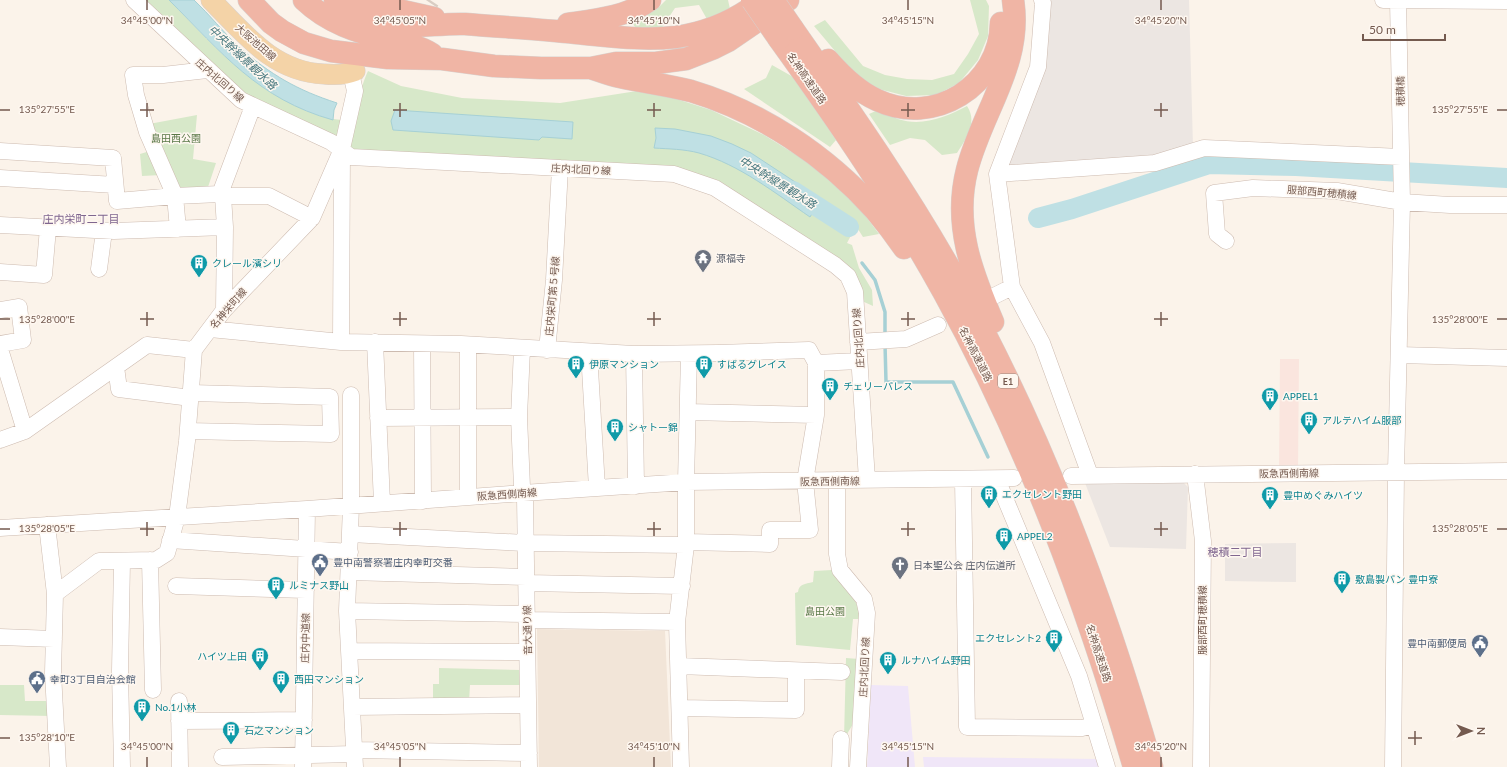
<svg xmlns="http://www.w3.org/2000/svg" width="1507" height="767" font-family="Lato,'Noto Sans JP',sans-serif">
<rect width="100%" height="100%" fill="#fbf3ea"/>
<path fill="#f2e5d8" d="M 537,629 L 665,631 L 671,767 L 539,767 Z"/>
<path fill="#fae5de" d="M 1280,359 L 1299,359 L 1298,469 L 1279,469 Z"/>
<path fill="#ece6e2" d="M 1047,0 L 1189,0 L 1193,147 L 1156,157 L 1007,167 L 1044,70 L 1048,39 L 1049,12 Z
M 1183,482 L 1188,487 L 1186,549 L 1110,547 L 1085,483 Z
M 1296,543 L 1296,582 L 1225,581 L 1225,544 Z"/>
<path fill="#f0e6f8" d="M 871,685 L 908,686 L 915,767 L 867,767 Z
M 923,757 L 1100,759 L 1102,767 L 924,767 Z"/>
<path fill="#d7e8c9" d="M 140,0 L 169,0 C 210,42 247,85 302,109 C 315,115 328,119 343,120 L 337,137 L 244,97 Z
M 666,0 L 728,0 L 730,9 L 708,21 L 699,5 L 675,8 L 661,29 L 637,30 L 633,24 L 658,8 Z
M 970,0 L 986,0 L 989,6 L 988,36 L 978,60 L 959,83 L 936,95 L 906,96 L 875,88 L 856,76 L 814,26 L 825,20 L 863,66 L 885,75 L 907,79 L 932,80 L 954,74 L 968,54 L 979,34 Z
M 772,65 L 795,78 L 836,140 L 830,147 L 744,89 L 766,78 Z
M 368,71 L 401,86 L 462,98 L 560,103 L 637,91 L 667,96 L 711,110 L 764,135 L 811,164 L 856,203 L 879,234 L 863,237 L 856,226 L 847,243 L 852,245 L 859,268 L 872,290 L 873,306 L 862,301 L 841,264 L 721,182 L 673,168 L 352,153 C 351,152 350,149 349,148 C 347,135 362,83 368,71 Z
M 967,106 C 978,122 966,139 957,153 L 942,155 L 925,140 L 910,138 L 890,145 L 869,114 L 878,110 C 885,113 892,117 898,119 C 922,127 946,117 967,106 Z
M 197,115 L 193,159 L 216,163 L 207,190 L 184,189 L 181,188 L 177,183 L 149,124 Z
M 150,151 L 161,175 L 142,176 L 140,154 Z
M 832,570 C 845,587 858,598 861,619 L 853,619 L 850,650 L 796,645 L 795,593 L 798,592 C 799,584 805,584 813,582 L 814,571 Z
M 846,658 L 859,659 L 856,719 L 844,739 Z
M 439,668 L 521,670 L 521,685 L 470,685 L 469,702 L 433,703 L 433,684 L 439,684 Z
M 0,685 L 24,685 L 25,701 L 52,701 L 52,716 L 0,715 Z"/>
<path fill="#bfe0e4" stroke="#a6d0d5" d="M 169,0 L 194,0 C 210,15 223,32 239,47 C 271,75 297,90 337,103 L 334,110 L 333,120 C 258,99 222,53 169,0 Z
M 395,110 L 573,122 L 572,139 L 542,137 L 539,140 L 393,130 L 391,121 Z
M 655,128 L 675,129 L 711,136 L 732,144 L 751,153 L 821,199 L 810,217 C 775,193 740,165 699,153 C 684,149 669,149 654,148 L 656,138 Z"/>
<g fill="none" stroke-linecap="round" stroke-linejoin="round">
<path stroke="#a6d0d5" stroke-width="3.5" d="M 862,263 L 875,280 L 885,312 L 885,336
M 885,344 L 886,382 L 953,382 L 988,457"/>
<path stroke="#bfe0e4" stroke-width="20" d="M 793,191 L 849,227
M 1038,218 L 1072,209 L 1209,164 L 1296,166 L 1507,178"/>
<path stroke="#d9cdc3" stroke-width="20" stroke-dasharray="20 10" stroke-linecap="butt" d="M 411,26 L 418,18 L 430,0"/>
<defs>
<path id="minor" d="M 134,0 L 241,100 L 331,142 L 351,157 L 674,174 L 715,188 L 835,265 L 848,276 L 855,292 L 867,480
M 1042,0 L 1043,3 L 1038,67 L 997,174 L 1012,287 L 1042,343 L 1090,475
M 1383,0 L 1507,1
M 207,70 L 163,75 L 133,75 L 136,95 L 147,132 L 175,196 L 220,194 L 253,106
M 342,149 L 341,342 L 461,344 L 634,354 L 718,353 L 809,350 L 816,363 L 859,361
M 0,151 L 113,158 L 117,201 L 175,196 L 178,229
M 997,174 L 1155,163 L 1204,148 L 1401,157
M 0,178 L 115,185
M 220,194 L 223,196 L 269,196 L 312,218
M 223,196 L 225,227 L 224,310
M 0,225 L 114,231 L 225,227
M 1226,241 L 1217,234 L 1214,193 L 1253,188 L 1337,191 L 1402,202 L 1450,205 L 1507,205
M 99,269 L 104,231
M 0,272 L 44,275 L 48,228
M 992,297 L 1012,287
M 0,310 L 19,307 L 23,340 L 0,344
M 210,329 L 341,342
M 375,342 L 382,503
M 858,342 L 906,339 L 938,325
M 422,344 L 423,501
M 468,345 L 468,497
M 0,349 L 25,431
M 522,349 L 519,417 L 522,487 L 525,497 L 529,767
M 547,350 L 554,280 L 560,168
M 589,352 L 597,488
M 634,354 L 636,486
M 1399,355 L 1507,358
M 116,367 L 119,389 L 191,398
M 351,395 L 351,506 L 347,611 L 355,767
M 688,412 L 816,415
M 378,418 L 519,417
M 188,431 L 331,434 L 330,397 L 191,393
M 0,440 L 25,431 L 147,345 L 194,350 L 224,310 L 312,218 L 342,149 L 355,91 L 353,82 L 350,73
M 1195,474 L 1203,541 L 1201,767
M 1071,476 L 1507,471
M 963,479 L 967,727 L 1082,728 L 1094,725
M 997,479 L 1079,676 L 1107,767
M 837,480 L 837,554 L 840,570 L 864,599 L 867,613 L 858,767
M 47,525 L 55,594 L 53,673 L 58,767
M 0,528 L 307,509 L 523,493 L 686,482 L 1014,478
M 350,534 L 525,543 L 686,545
M 170,540 L 350,552
M 686,542 L 770,544 L 770,530 L 810,530 L 805,481 L 816,415 L 816,363
M 150,560 L 153,690
M 122,561 L 120,671 L 122,767
M 349,572 L 526,577
M 526,583 L 682,586
M 176,586 L 306,590
M 55,594 L 99,561 L 156,560 L 167,553 L 177,517 L 187,441 L 194,350
M 347,611 L 526,614
M 526,620 L 677,622
M 0,637 L 54,639
M 349,651 L 527,652
M 679,666 L 842,672
M 179,701 L 180,767
M 352,707 L 528,705
M 680,708 L 796,710 L 796,671
M 179,721 L 304,720
M 354,750 L 529,753
M 222,757 L 355,754
M 303,767 L 307,509
M 681,767 L 677,622 L 686,545 L 686,482 L 689,354
M 840,767 L 841,739
M 1393,767 L 1396,472 L 1402,202 L 1398,0"/>
<path id="major" d="M 211,0 C 244,33 273,72 324,74 C 334,75 345,75 355,71"/>
<path id="highway" d="M 249,0 L 271,23 L 282,31 L 304,43 L 331,51 L 388,58 L 442,59 L 494,66 L 541,68 L 591,68 L 616,63 L 656,63 L 686,59 L 714,48 L 728,41 L 788,0
M 304,0 C 328,23 357,32 389,40 C 404,43 419,46 432,54
M 335,0 C 350,13 370,21 389,25 C 415,29 439,23 465,24 C 502,27 539,29 576,33 C 609,36 643,41 676,37 C 704,33 730,23 754,6
M 363,0 L 376,5 L 434,18
M 568,24 C 596,20 627,17 650,0
M 793,29 C 851,112 909,195 958,283 C 1043,436 1104,599 1152,767
M 779,39 C 838,121 895,204 944,293 C 1027,443 1086,603 1134,767
M 828,60 C 842,76 857,91 877,100 C 934,127 1000,86 1001,23
M 591,68 C 600,71 610,75 620,77 C 643,82 667,85 691,91 C 761,112 826,155 875,210 C 885,222 895,235 904,248
M 993,322 C 972,273 953,225 967,170 C 982,111 1023,64 1013,0"/>
</defs>
<use href="#minor" stroke="#cdbbb0" stroke-width="17"/>
<use href="#major" stroke="#d8d1ce" stroke-width="21"/>
<use href="#highway" stroke="#d8d1ce" stroke-width="23"/>
<use href="#minor" stroke="#fff" stroke-width="16"/>
<use href="#major" stroke="#f4d3a7" stroke-width="20"/>
<use href="#highway" stroke="#f0b5a5" stroke-width="22"/>
<defs>
<path id="highway-bridge" d="M 752,0 L 779,39
M 773,0 L 793,29"/>
</defs>
<use href="#highway-bridge" stroke="#d8d1ce" stroke-width="23" stroke-linecap="butt"/>
<use href="#highway-bridge" stroke="#f0b5a5" stroke-width="22"/>
</g>
<path fill="none" stroke="#745a4f" stroke-width="1.5" d="M 147,0 L 147,10M 400,0 L 400,10M 654,0 L 654,10M 908,0 L 908,10M 1161,0 L 1161,10M 147,103 L 147,117M 400,103 L 400,117M 654,103 L 654,117M 908,103 L 908,117M 1161,103 L 1161,117M 0,110 L 10,110M 140,110 L 154,110M 393,110 L 407,110M 647,110 L 661,110M 901,110 L 915,110M 1154,110 L 1168,110M 1497,110 L 1507,110M 147,312 L 147,326M 400,312 L 400,326M 654,312 L 654,326M 908,312 L 908,326M 1161,312 L 1161,326M 0,319 L 10,319M 140,319 L 154,319M 393,319 L 407,319M 647,319 L 661,319M 901,319 L 915,319M 1154,319 L 1168,319M 1497,319 L 1507,319M 147,522 L 147,536M 400,522 L 400,536M 654,522 L 654,536M 908,522 L 908,536M 1161,522 L 1161,536M 0,529 L 10,529M 140,529 L 154,529M 393,529 L 407,529M 647,529 L 661,529M 901,529 L 915,529M 1154,529 L 1168,529M 1497,529 L 1507,529M 1415,731 L 1415,745M 0,738 L 10,738M 1408,738 L 1422,738M 147,757 L 147,767M 400,757 L 400,767M 654,757 L 654,767M 908,757 L 908,767M 1161,757 L 1161,767"/>
<defs>
<symbol id="temple-pin" viewBox="-11 -11 22 30"><path d="M0 17L-7.5 6A9.5 9.5 0 1 1 7.5 6Z" fill="#6b7280" stroke="#fef7f0"/><path d="M0-6L5-2H3V0L6.5 2.5H4V6H1.5V3h-3V6H-4V2.5H-6.5L-3 0V-2H-5Z" fill="#fff"/></symbol>
<symbol id="building-pin" viewBox="-11 -11 22 30"><path d="M0 17L-7.5 6A9.5 9.5 0 1 1 7.5 6Z" fill="#0f9aa8" stroke="#fef7f0"/><path d="M-4-6H4V6H1V3H-1V6H-4ZM-2.5-4.3h1.7v1.8h-1.7ZM.8-4.3h1.7v1.8H.8ZM-2.5-1h1.7V.8h-1.7ZM.8-1h1.7V.8H.8Z" fill="#fff"/></symbol>
<symbol id="civic-pin" viewBox="-11 -11 22 30"><path d="M0 17L-7.5 6A9.5 9.5 0 1 1 7.5 6Z" fill="#5c6f8a" stroke="#fef7f0"/><path d="M-.6-6.5H3V-4.5H.6V-3L4-1V1h2V6H-6V1h2V-1L-.6-3ZM-1.2 2.5V6h2.4V2.5Z" fill="#fff"/></symbol>
<symbol id="church-pin" viewBox="-11 -11 22 30"><path d="M0 17L-7.5 6A9.5 9.5 0 1 1 7.5 6Z" fill="#6b7280" stroke="#fef7f0"/><path d="M-1.2-6h2.4v3.5h3.3v2.4h-3.3V6h-2.4V-.1h-3.3v-2.4h3.3Z" fill="#fff"/></symbol>
</defs>
<g fill-rule="evenodd">
<use href="#temple-pin" x="693" y="248" width="20" height="27"/>
<use href="#building-pin" x="189" y="253" width="20" height="27"/>
<use href="#building-pin" x="566" y="354" width="20" height="27"/>
<use href="#building-pin" x="694" y="354" width="20" height="27"/>
<use href="#building-pin" x="820" y="376" width="20" height="27"/>
<use href="#building-pin" x="1260" y="386" width="20" height="27"/>
<use href="#building-pin" x="1299" y="410" width="20" height="27"/>
<use href="#building-pin" x="605" y="417" width="20" height="27"/>
<use href="#building-pin" x="979" y="484" width="20" height="27"/>
<use href="#building-pin" x="1260" y="485" width="20" height="27"/>
<use href="#building-pin" x="994" y="526" width="20" height="27"/>
<use href="#civic-pin" x="310" y="552" width="20" height="27"/>
<use href="#church-pin" x="890" y="555" width="20" height="27"/>
<use href="#building-pin" x="1332" y="569" width="20" height="27"/>
<use href="#building-pin" x="266" y="575" width="20" height="27"/>
<use href="#building-pin" x="1044" y="628" width="20" height="27"/>
<use href="#civic-pin" x="1470" y="633" width="20" height="27"/>
<use href="#building-pin" x="250" y="646" width="20" height="27"/>
<use href="#building-pin" x="878" y="650" width="20" height="27"/>
<use href="#civic-pin" x="27" y="669" width="20" height="27"/>
<use href="#building-pin" x="271" y="669" width="20" height="27"/>
<use href="#building-pin" x="132" y="697" width="20" height="27"/>
<use href="#building-pin" x="221" y="720" width="20" height="27"/>
</g>
<g text-anchor="middle" dominant-baseline="central" stroke-width="3" stroke-linejoin="round" paint-order="stroke">
<rect fill="#fef7f0" stroke="#9d897f" stroke-width="1" x="998" y="374" width="20" height="14" rx="3"/>
<g font-size="9" font-weight="bold" fill="#745a4f">
<text x="1008" y="381">E1</text>
</g>
<g font-size="10" fill="#745a4f" stroke="#fef7f0">
<text transform="translate(256 42) rotate(41)">大阪池田線</text>
<text transform="translate(807 78) rotate(55)">名神高速道路</text>
<text transform="translate(220 80) rotate(41)">庄内北回り線</text>
<text transform="translate(1400 91) rotate(-91)">穂積橋</text>
<text transform="translate(581 169) rotate(3)">庄内北回り線</text>
<text transform="translate(1322 192) rotate(5)">服部西町穂積線</text>
<text transform="translate(552 296) rotate(-85)">庄内栄町第５号線</text>
<text transform="translate(228 308) rotate(-49)">名神栄町線</text>
<text transform="translate(858 338) rotate(-94)">庄内北回り線</text>
<text transform="translate(976 354) rotate(63)">名神高速道路</text>
<text transform="translate(1289 473) rotate(-1)">阪急西側南線</text>
<text transform="translate(830 481) rotate(-1)">阪急西側南線</text>
<text transform="translate(507 494) rotate(-4)">阪急西側南線</text>
<text transform="translate(1202 620) rotate(-90)">服部西町穂積線</text>
<text transform="translate(527 630) rotate(-91)">音大通り線</text>
<text transform="translate(305 638) rotate(-89)">庄内中道線</text>
<text transform="translate(1099 653) rotate(72)">名神高速道路</text>
<text transform="translate(864 667) rotate(-87)">庄内北回り線</text>
</g>
<g font-size="10" fill="#597847" stroke="#fef7f0">
<text x="176" y="138">島田西公園</text>
<text x="825" y="611">島田公園</text>
</g>
<g font-size="10" fill="#5b616d" stroke="#fef7f0" text-anchor="start">
<text x="716" y="258">源福寺</text>
<text x="913" y="565">日本聖公会 庄内伝道所</text>
</g>
<g font-size="10" fill="#0d838f" stroke="#fef7f0" text-anchor="start">
<text x="212" y="263">クレール濱シリ</text>
<text x="589" y="364">伊原マンション</text>
<text x="717" y="364">すばるグレイス</text>
<text x="843" y="386">チェリーパレス</text>
<text x="1283" y="396">APPEL1</text>
<text x="1322" y="420">アルテハイム服部</text>
<text x="628" y="427">シャトー錦</text>
<text x="1002" y="494">エクセレント野田</text>
<text x="1283" y="495">豊中めぐみハイツ</text>
<text x="1017" y="536">APPEL2</text>
<text x="1355" y="579">敷島製パン 豊中寮</text>
<text x="289" y="585">ルミナス野山</text>
<text x="1041" y="638" text-anchor="end">エクセレント2</text>
<text x="247" y="656" text-anchor="end">ハイツ上田</text>
<text x="901" y="660">ルナハイム野田</text>
<text x="294" y="679">西田マンション</text>
<text x="155" y="707">No.1小林</text>
<text x="244" y="730">石之マンション</text>
</g>
<g font-size="10" fill="#4e5e75" stroke="#fef7f0" text-anchor="start">
<text x="333" y="562">豊中南警察署庄内幸町交番</text>
<text x="1467" y="643" text-anchor="end">豊中南郵便局</text>
<text x="50" y="679">幸町3丁目自治会館</text>
</g>
<g font-size="11" font-style="italic" fill="#47787f" stroke="#fef7f0">
<text transform="translate(243 57) rotate(43)">中央幹線景観水路</text>
<text transform="translate(778 182) rotate(32)">中央幹線景観水路</text>
</g>
<g font-size="11" fill="#7f668f" stroke="#fef7f0">
<text x="81" y="218">庄内栄町二丁目</text>
<text x="1235" y="551">穂積二丁目</text>
</g>
</g>
<g font-size="10" text-anchor="middle" fill="#745a4f" stroke="#fef7f0" stroke-width="3" stroke-linejoin="round" paint-order="stroke">
<text x="147" y="24">34°45'00"N</text>
<text x="400" y="24">34°45'05"N</text>
<text x="654" y="24">34°45'10"N</text>
<text x="908" y="24">34°45'15"N</text>
<text x="1161" y="24">34°45'20"N</text>
<text x="1460" y="113">135°27'55"E</text>
<text x="47" y="113">135°27'55"E</text>
<text x="1460" y="323">135°28'00"E</text>
<text x="47" y="323">135°28'00"E</text>
<text x="1460" y="532">135°28'05"E</text>
<text x="47" y="532">135°28'05"E</text>
<text x="47" y="741">135°28'10"E</text>
<text x="147" y="750">34°45'00"N</text>
<text x="400" y="750">34°45'05"N</text>
<text x="654" y="750">34°45'10"N</text>
<text x="908" y="750">34°45'15"N</text>
<text x="1161" y="750">34°45'20"N</text>
</g>
<g transform="translate(1471 731) rotate(90)" stroke="#fef7f0" stroke-width="3" paint-order="stroke">
<path d="M0-3L7 15L0 10L-7 15Z" fill="#745a4f"/>
<text y="-6" font-size="11" font-weight="bold" text-anchor="middle" fill="#745a4f">N</text>
</g>
<path d="M1363 34v6h82v-6" fill="none" stroke="#745a4f" stroke-width="2"/>
<text x="1369" y="34" font-size="12" fill="#745a4f" stroke="#fef7f0" stroke-width="3" paint-order="stroke">50 m</text>
</svg>
